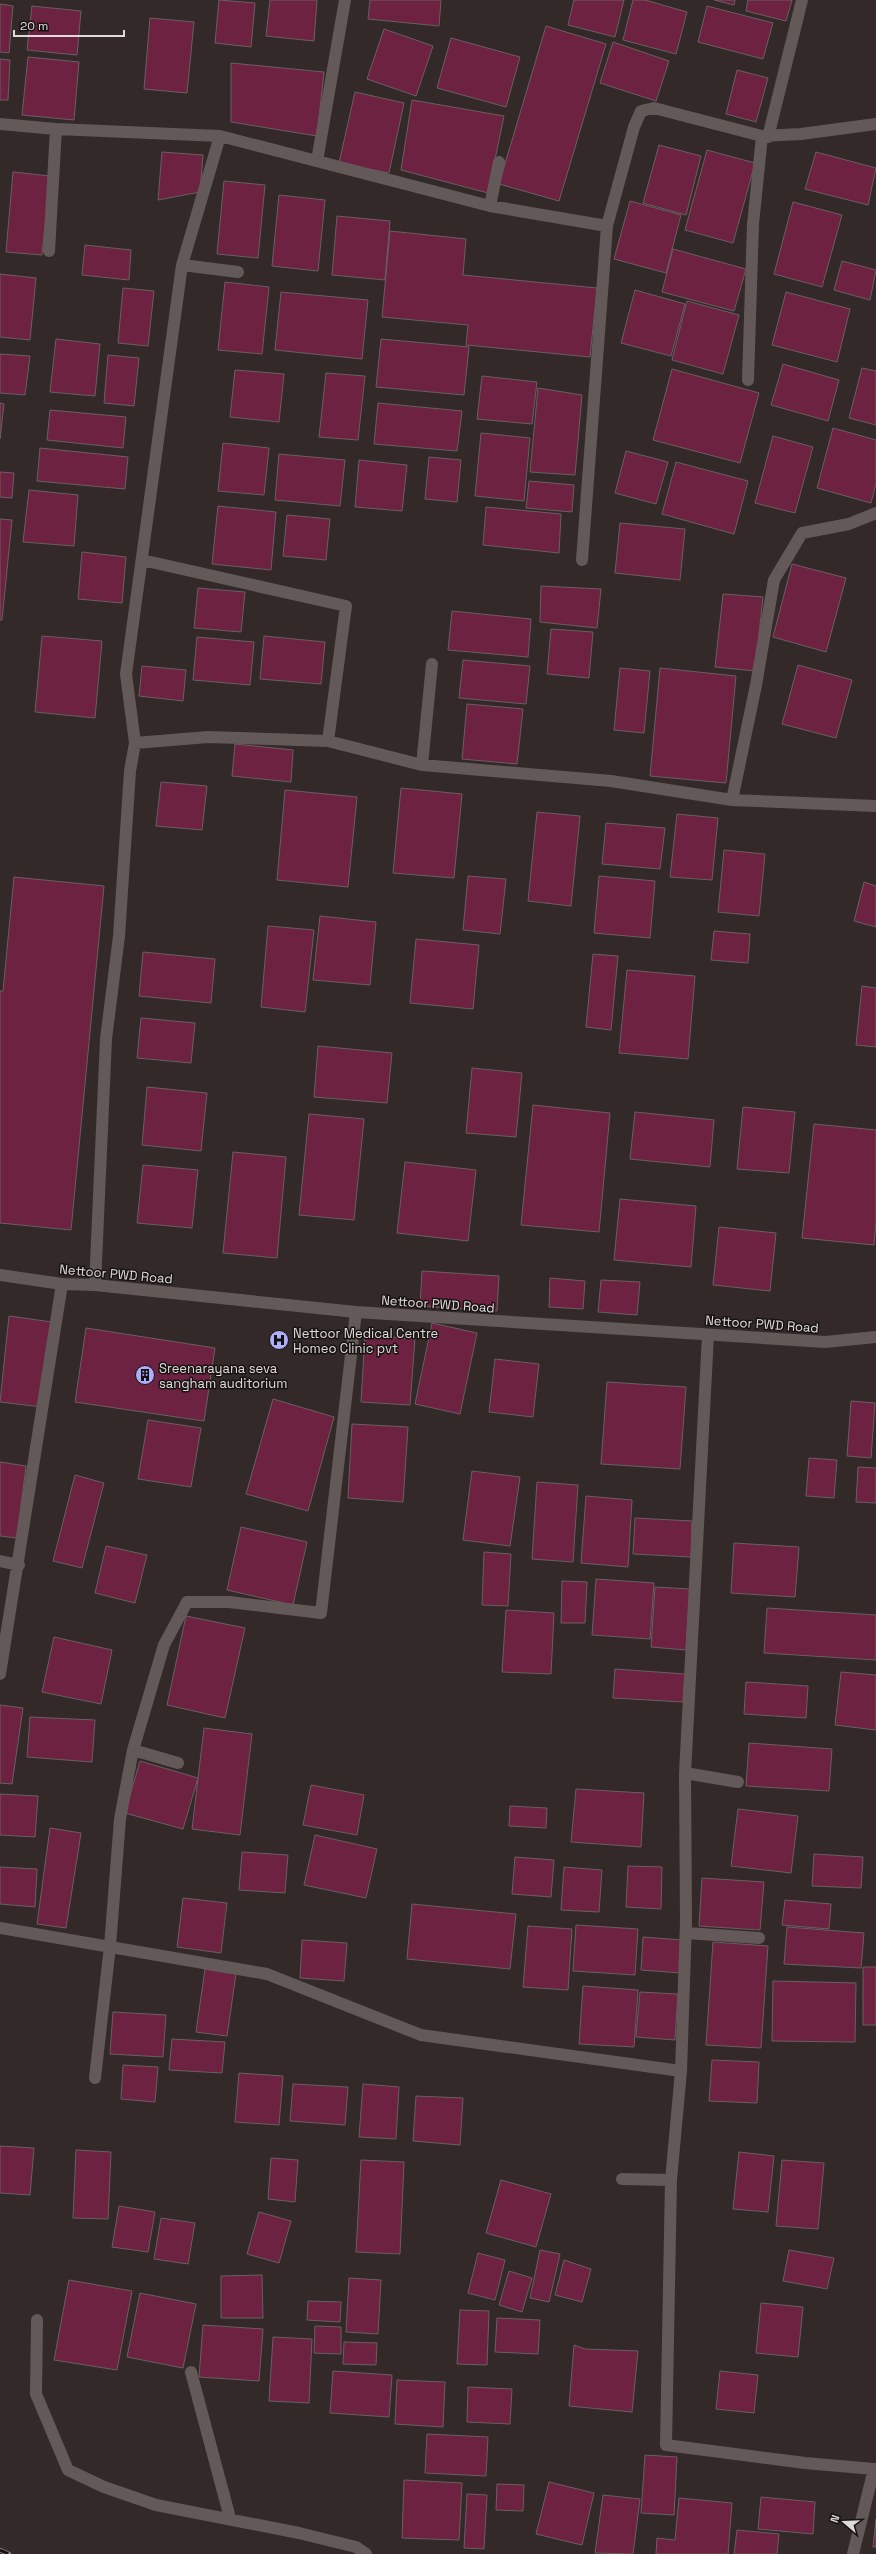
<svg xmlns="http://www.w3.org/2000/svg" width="876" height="2554" font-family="'Space Grotesk',sans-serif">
<rect width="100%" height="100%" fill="#332929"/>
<path fill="#6c2240" stroke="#6a5f62" d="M 219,0 L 255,3 L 251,47 L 215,43 Z
M 270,0 L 317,0 L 314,41 L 266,36 Z
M 370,0 L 441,0 L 439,26 L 368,19 Z
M 574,0 L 624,0 L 615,37 L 568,25 Z
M 633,0 L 645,0 L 687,12 L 676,54 L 623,40 Z
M 714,0 L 735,0 L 734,5 Z
M 748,0 L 792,0 L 786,21 L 746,11 Z
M 0,4 L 13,6 L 9,53 L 0,52 Z
M 32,6 L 81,11 L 77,55 L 27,50 Z
M 707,6 L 773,23 L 763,59 L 698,42 Z
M 150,18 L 194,22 L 187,93 L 144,89 Z
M 546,26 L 606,44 L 559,201 L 499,184 Z
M 384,29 L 433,46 L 416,96 L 367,79 Z
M 451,38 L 520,57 L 506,107 L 437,88 Z
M 613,42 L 669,61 L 656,101 L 600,83 Z
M 28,57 L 79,62 L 74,120 L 22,115 Z
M 0,59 L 10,60 L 8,100 L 0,100 Z
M 231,63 L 324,72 L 317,136 L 231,122 Z
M 737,70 L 768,78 L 756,122 L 726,114 Z
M 355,92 L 404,103 L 389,173 L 339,163 Z
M 412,100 L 504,116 L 488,193 L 401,170 Z
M 659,145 L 701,156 L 686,215 L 643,203 Z
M 707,150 L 755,163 L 733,243 L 685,230 Z
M 162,152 L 203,155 L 200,192 L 158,200 Z
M 816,152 L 876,168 L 868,205 L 805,189 Z
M 13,172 L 50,176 L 42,255 L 6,252 Z
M 224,181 L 265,185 L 258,258 L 217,254 Z
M 279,195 L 325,200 L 318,271 L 272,266 Z
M 630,201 L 681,215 L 666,273 L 614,259 Z
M 793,202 L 842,215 L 822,287 L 774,274 Z
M 337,216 L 390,221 L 385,280 L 332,275 Z
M 390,231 L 466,239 L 463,275 L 597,288 L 590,357 L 466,345 L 468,325 L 382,317 Z
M 85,245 L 131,250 L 129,280 L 82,275 Z
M 673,249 L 746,269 L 734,311 L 662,292 Z
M 842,261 L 876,270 L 870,300 L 834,290 Z
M 0,274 L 36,278 L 30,340 L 0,337 Z
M 225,282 L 269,287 L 262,354 L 218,350 Z
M 123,288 L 154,291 L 148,346 L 118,343 Z
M 635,290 L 685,304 L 671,356 L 621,343 Z
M 281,292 L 368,300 L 362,359 L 275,350 Z
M 786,292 L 850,309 L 837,362 L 772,345 Z
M 687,301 L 739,315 L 723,374 L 672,360 Z
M 56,339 L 100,344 L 95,396 L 50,392 Z
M 381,339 L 469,347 L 464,395 L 376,387 Z
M 0,354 L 30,356 L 25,395 L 0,393 Z
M 108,355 L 139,358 L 134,406 L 104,403 Z
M 783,364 L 839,380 L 828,421 L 771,405 Z
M 862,368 L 876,371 L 876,425 L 849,418 Z
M 672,369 L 759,393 L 740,463 L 653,440 Z
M 235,370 L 284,374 L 279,422 L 230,417 Z
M 326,373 L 365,376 L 358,440 L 319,437 Z
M 482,376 L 537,382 L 532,424 L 477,419 Z
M 538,388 L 582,395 L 575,475 L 530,472 Z
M 0,403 L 4,404 L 0,439 Z
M 378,403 L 462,411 L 457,451 L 374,444 Z
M 50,410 L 126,417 L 123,448 L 47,440 Z
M 833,428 L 876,440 L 876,483 L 871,503 L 817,488 Z
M 481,433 L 530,438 L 524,501 L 475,496 Z
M 773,436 L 813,447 L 795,513 L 755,503 Z
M 223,443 L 269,448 L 264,495 L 218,491 Z
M 40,448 L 128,457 L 125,489 L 37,481 Z
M 626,451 L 668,462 L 656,504 L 615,493 Z
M 279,454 L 345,460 L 340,506 L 275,500 Z
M 429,457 L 461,460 L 457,502 L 425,499 Z
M 359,460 L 407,465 L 402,511 L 355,507 Z
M 676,462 L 748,481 L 734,534 L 662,514 Z
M 0,472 L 14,473 L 12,498 L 0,497 Z
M 529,481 L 574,485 L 572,512 L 526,508 Z
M 29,490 L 78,495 L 74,546 L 23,542 Z
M 218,506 L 276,512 L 271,570 L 212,564 Z
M 486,507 L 561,514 L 559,553 L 483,545 Z
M 287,515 L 330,519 L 326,560 L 283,556 Z
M 0,519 L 12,520 L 2,620 L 0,620 Z
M 620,523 L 685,529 L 680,580 L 615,573 Z
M 82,552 L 126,557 L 122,603 L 78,599 Z
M 792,564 L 846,578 L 826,652 L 773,637 Z
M 541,586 L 601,589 L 597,628 L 540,622 Z
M 198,588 L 245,592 L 241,632 L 194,628 Z
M 723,594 L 763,597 L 755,671 L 715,667 Z
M 452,611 L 531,619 L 528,657 L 448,650 Z
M 551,629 L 593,632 L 589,678 L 547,674 Z
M 42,636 L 102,641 L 95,718 L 35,712 Z
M 264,636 L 325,642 L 321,684 L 260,679 Z
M 197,637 L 254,642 L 250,685 L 193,680 Z
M 463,660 L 530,666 L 526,704 L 459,698 Z
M 798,665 L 852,680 L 836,738 L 782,724 Z
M 142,666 L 186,670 L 183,701 L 139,696 Z
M 620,668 L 650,671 L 644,733 L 614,730 Z
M 660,668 L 736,676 L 726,783 L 650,776 Z
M 467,704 L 523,709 L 517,764 L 462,759 Z
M 235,744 L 293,750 L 291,782 L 232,776 Z
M 161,782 L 207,786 L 202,830 L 156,826 Z
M 401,788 L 462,794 L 454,878 L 393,873 Z
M 285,790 L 357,797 L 348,887 L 277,880 Z
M 537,812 L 580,816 L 571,906 L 528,901 Z
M 677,814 L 718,818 L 712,880 L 670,877 Z
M 606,823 L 665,828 L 660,869 L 602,864 Z
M 724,850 L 765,854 L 759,916 L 718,912 Z
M 468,876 L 506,879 L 500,934 L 463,930 Z
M 599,876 L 655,881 L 650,938 L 594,933 Z
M 14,877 L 104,886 L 71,1230 L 0,1223 L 0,991 L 3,991 Z
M 864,882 L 876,886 L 876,927 L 854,921 Z
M 320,916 L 376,922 L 370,985 L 313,980 Z
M 268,926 L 314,930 L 305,1012 L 261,1007 Z
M 714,931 L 750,934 L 748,963 L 711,960 Z
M 416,939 L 479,945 L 473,1009 L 410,1003 Z
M 143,952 L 215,959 L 211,1003 L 139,996 Z
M 593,954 L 618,956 L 611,1030 L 586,1027 Z
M 627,970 L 695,976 L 688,1059 L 619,1053 Z
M 862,986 L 876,988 L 876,1047 L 856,1045 Z
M 141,1018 L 195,1023 L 191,1063 L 137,1058 Z
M 318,1046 L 392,1053 L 387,1103 L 314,1097 Z
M 472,1068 L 522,1073 L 516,1137 L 466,1133 Z
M 147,1087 L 207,1093 L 201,1151 L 142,1145 Z
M 533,1105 L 610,1113 L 599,1232 L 521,1225 Z
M 743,1107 L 795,1112 L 789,1173 L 737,1169 Z
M 635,1112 L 714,1120 L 710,1167 L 630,1159 Z
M 309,1114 L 364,1119 L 354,1220 L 299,1215 Z
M 814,1124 L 876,1130 L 876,1222 L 874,1245 L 802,1238 Z
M 233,1152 L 286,1157 L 277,1258 L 223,1253 Z
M 405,1162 L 476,1170 L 468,1241 L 397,1233 Z
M 143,1165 L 198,1170 L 192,1228 L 137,1223 Z
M 620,1199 L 696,1206 L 691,1267 L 614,1260 Z
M 719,1227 L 776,1233 L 770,1291 L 713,1285 Z
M 422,1271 L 499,1276 L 497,1311 L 420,1306 Z
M 550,1278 L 585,1281 L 583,1309 L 549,1307 Z
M 601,1280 L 640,1282 L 637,1315 L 598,1312 Z
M 9,1316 L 52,1322 L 42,1407 L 0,1402 Z
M 432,1323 L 477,1333 L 460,1414 L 415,1404 Z
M 86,1328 L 215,1348 L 204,1421 L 75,1402 Z
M 365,1335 L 415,1339 L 410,1405 L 361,1402 Z
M 495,1359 L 539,1364 L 533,1417 L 489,1412 Z
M 607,1382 L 686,1387 L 680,1469 L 601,1464 Z
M 273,1399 L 334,1417 L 308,1511 L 246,1494 Z
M 851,1401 L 875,1403 L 871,1458 L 847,1456 Z
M 148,1420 L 201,1428 L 191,1487 L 138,1479 Z
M 352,1424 L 408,1427 L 403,1502 L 348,1498 Z
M 809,1458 L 837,1460 L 834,1498 L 806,1496 Z
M 0,1462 L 26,1466 L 17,1538 L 0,1536 Z
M 858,1467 L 876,1468 L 876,1503 L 856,1502 Z
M 472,1471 L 520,1477 L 510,1546 L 463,1540 Z
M 75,1475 L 104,1483 L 82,1568 L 53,1561 Z
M 537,1482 L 578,1485 L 573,1562 L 532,1559 Z
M 586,1496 L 632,1500 L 628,1567 L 581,1563 Z
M 635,1518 L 692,1521 L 691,1557 L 633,1554 Z
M 241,1527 L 307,1542 L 293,1605 L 227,1590 Z
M 734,1543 L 799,1547 L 795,1597 L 731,1593 Z
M 106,1546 L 147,1555 L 135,1603 L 95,1593 Z
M 484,1552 L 511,1554 L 508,1606 L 482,1605 Z
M 596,1579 L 654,1583 L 650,1639 L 592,1635 Z
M 562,1581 L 587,1582 L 585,1623 L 561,1623 Z
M 655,1587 L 690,1589 L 686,1650 L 651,1647 Z
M 767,1608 L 876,1615 L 876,1660 L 764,1653 Z
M 506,1610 L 554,1613 L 551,1674 L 502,1672 Z
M 186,1616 L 245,1628 L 225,1718 L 167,1705 Z
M 54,1637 L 112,1650 L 101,1704 L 42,1692 Z
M 615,1669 L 685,1674 L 683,1702 L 613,1698 Z
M 841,1672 L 876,1675 L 876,1730 L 835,1725 Z
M 746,1682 L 808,1686 L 806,1718 L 744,1714 Z
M 0,1705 L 23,1708 L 12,1784 L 0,1783 Z
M 30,1717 L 95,1720 L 92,1762 L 27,1757 Z
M 204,1728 L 252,1734 L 240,1835 L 192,1829 Z
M 749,1743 L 832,1749 L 829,1791 L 746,1786 Z
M 140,1761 L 198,1778 L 183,1829 L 125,1813 Z
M 311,1785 L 364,1795 L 357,1835 L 303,1825 Z
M 576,1789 L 644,1793 L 641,1847 L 571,1842 Z
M 0,1794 L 38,1796 L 35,1837 L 0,1835 Z
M 510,1806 L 547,1808 L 546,1828 L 509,1826 Z
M 738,1809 L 798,1816 L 791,1873 L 731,1866 Z
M 50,1828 L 81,1833 L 66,1928 L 37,1924 Z
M 315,1835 L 377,1849 L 366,1898 L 304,1885 Z
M 242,1852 L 288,1855 L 285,1893 L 239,1890 Z
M 814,1854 L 863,1857 L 861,1888 L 812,1886 Z
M 515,1857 L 554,1860 L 551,1897 L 512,1894 Z
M 628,1866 L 662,1867 L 661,1909 L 626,1907 Z
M 0,1867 L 37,1869 L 35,1907 L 0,1904 Z
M 564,1867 L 602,1870 L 599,1912 L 561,1910 Z
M 702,1878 L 764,1882 L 760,1930 L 699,1926 Z
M 183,1898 L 227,1903 L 221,1953 L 177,1947 Z
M 785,1900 L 831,1904 L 829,1929 L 782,1925 Z
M 412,1904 L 516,1914 L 510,1969 L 407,1959 Z
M 576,1925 L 638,1929 L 635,1975 L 573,1971 Z
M 528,1926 L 572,1929 L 568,1990 L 523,1987 Z
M 787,1927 L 864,1933 L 861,1968 L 784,1964 Z
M 643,1937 L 683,1940 L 681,1973 L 641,1970 Z
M 302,1940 L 347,1943 L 344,1981 L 300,1978 Z
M 713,1942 L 768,1946 L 761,2048 L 706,2045 Z
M 863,1967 L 876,1967 L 876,2025 L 863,2025 Z
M 205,1969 L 236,1974 L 227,2036 L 196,2032 Z
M 773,1981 L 856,1983 L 855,2042 L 772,2041 Z
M 583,1986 L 638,1990 L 634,2047 L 579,2044 Z
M 640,1992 L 678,1994 L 675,2040 L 636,2037 Z
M 113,2012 L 166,2015 L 163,2057 L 110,2054 Z
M 172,2039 L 225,2042 L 222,2073 L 169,2070 Z
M 712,2060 L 759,2062 L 757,2103 L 709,2101 Z
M 123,2065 L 158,2067 L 155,2102 L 121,2099 Z
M 239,2073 L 283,2076 L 279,2125 L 235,2122 Z
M 293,2084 L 348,2087 L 345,2125 L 290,2121 Z
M 363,2084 L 399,2087 L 396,2139 L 359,2137 Z
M 416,2096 L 463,2098 L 460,2145 L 413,2141 Z
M 0,2146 L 34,2148 L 30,2195 L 0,2193 Z
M 76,2150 L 111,2152 L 108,2219 L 73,2218 Z
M 739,2152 L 774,2156 L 768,2212 L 733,2209 Z
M 271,2158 L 298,2160 L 295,2202 L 268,2199 Z
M 361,2160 L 404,2162 L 400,2254 L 356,2252 Z
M 782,2160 L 824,2163 L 818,2229 L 776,2226 Z
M 501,2180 L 551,2194 L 536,2247 L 486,2233 Z
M 119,2206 L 155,2212 L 148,2252 L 112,2247 Z
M 259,2212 L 291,2221 L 279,2263 L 247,2254 Z
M 161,2218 L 195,2223 L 188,2264 L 154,2259 Z
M 540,2250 L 560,2254 L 549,2302 L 530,2298 Z
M 789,2250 L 834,2258 L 827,2289 L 783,2281 Z
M 478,2253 L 505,2260 L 495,2300 L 468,2293 Z
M 564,2260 L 591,2269 L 582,2302 L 555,2295 Z
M 509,2271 L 532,2278 L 522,2312 L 499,2305 Z
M 262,2275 L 263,2318 L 221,2318 L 221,2276 Z
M 349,2278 L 381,2280 L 378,2334 L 346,2332 Z
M 69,2280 L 132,2291 L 117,2370 L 54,2360 Z
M 140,2293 L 196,2304 L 183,2368 L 127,2357 Z
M 308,2301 L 341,2302 L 340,2322 L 307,2320 Z
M 761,2303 L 803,2307 L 798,2357 L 756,2353 Z
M 460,2310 L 489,2311 L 487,2365 L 457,2364 Z
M 497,2318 L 540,2320 L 538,2354 L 495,2352 Z
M 203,2325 L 263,2329 L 259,2381 L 199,2377 Z
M 315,2326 L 341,2327 L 341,2354 L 314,2353 Z
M 273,2337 L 312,2339 L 309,2403 L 269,2401 Z
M 344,2342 L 377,2343 L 376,2365 L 343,2364 Z
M 574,2345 L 585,2349 L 638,2351 L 632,2412 L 569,2406 Z
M 333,2371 L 392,2375 L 389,2417 L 330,2413 Z
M 720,2371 L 758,2375 L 754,2413 L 716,2409 Z
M 397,2380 L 445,2382 L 443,2427 L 395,2424 Z
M 468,2387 L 512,2389 L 510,2424 L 467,2422 Z
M 427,2434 L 488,2437 L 486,2476 L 425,2473 Z
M 645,2455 L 677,2457 L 674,2515 L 641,2513 Z
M 404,2480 L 462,2483 L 459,2540 L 402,2538 Z
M 549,2482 L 594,2493 L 582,2545 L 536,2534 Z
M 497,2484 L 524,2485 L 523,2511 L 496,2510 Z
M 467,2494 L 487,2495 L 484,2549 L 464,2548 Z
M 603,2495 L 640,2499 L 633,2554 L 595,2553 Z
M 761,2497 L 815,2502 L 813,2534 L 758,2529 Z
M 679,2498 L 732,2503 L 728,2554 L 656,2554 L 657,2538 L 675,2540 Z
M 876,2519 L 876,2547 L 873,2547 Z
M 737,2530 L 779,2534 L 777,2554 L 734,2554 Z"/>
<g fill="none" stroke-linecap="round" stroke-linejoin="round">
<path stroke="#645959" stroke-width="12" d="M 0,124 L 56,129 L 220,136 L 490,206 L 607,226 L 634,127 L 641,111 L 654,108 L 762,136 L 801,134 L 876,124
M 768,137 L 802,0
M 317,161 L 345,0
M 490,206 L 499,162
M 49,251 L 56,129
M 182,265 L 238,272
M 748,380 L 753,224 L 762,136
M 142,560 L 346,606 L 328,741
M 582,560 L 607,226
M 135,743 L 208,737 L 328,741 L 422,765 L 611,781 L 732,800 L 876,806
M 422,765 L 432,664
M 732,800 L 756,685 L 774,580 L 802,533 L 849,524 L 876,513
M 95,1285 L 106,1039 L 119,936 L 130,771 L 135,743 L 126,674 L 182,265 L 220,136
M 708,1335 L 685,1773 L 686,1922 L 681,2071 L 671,2180 L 666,2445 L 805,2463 L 874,2469
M 0,1561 L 19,1565
M 0,1674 L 62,1284
M 133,1750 L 178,1763
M 685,1773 L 738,1782
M 0,1928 L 267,1974 L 421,2035 L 681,2071
M 686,1933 L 759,1938
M 95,2078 L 110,1946 L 120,1819 L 133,1750 L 164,1645 L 187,1602 L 229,1602 L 321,1613 L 356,1312
M 622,2179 L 671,2180
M 37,2320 L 36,2394 L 68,2470 L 104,2487 L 156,2505 L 299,2533 L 356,2547 L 366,2554
M 191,2372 L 230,2518
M 853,2554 L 874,2469 L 876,2469"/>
<path stroke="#645959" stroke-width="12" d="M 0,1275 L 62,1284 L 95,1285 L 356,1312 L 825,1342 L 876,1337"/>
<defs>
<path id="rail" d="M 0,2550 L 9,2554"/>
</defs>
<use href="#rail" stroke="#8f8686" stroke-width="4.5"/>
<use href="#rail" stroke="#171313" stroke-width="3" stroke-dasharray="9" stroke-linecap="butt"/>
</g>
<defs>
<symbol id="hospital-disc" viewBox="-11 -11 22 22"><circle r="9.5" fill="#aeaefa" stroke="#171313"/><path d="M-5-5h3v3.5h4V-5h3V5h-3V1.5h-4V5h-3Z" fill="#111"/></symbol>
<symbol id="building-disc" viewBox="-11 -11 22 22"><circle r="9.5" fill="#aeaefa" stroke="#171313"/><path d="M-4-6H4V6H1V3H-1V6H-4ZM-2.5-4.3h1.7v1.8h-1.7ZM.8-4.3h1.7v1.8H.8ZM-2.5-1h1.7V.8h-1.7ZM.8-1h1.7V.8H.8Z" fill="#111"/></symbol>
</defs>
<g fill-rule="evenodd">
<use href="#hospital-disc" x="268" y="1329" width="22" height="22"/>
<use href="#building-disc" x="134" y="1364" width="22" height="22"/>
</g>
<g text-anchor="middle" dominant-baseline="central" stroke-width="3" stroke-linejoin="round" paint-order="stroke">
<g font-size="13" fill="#e1dada" stroke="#171313">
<text transform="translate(116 1274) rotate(5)">Nettoor PWD Road</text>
<text transform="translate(438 1304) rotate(4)">Nettoor PWD Road</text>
<text transform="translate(762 1324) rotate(4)">Nettoor PWD Road</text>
</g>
<g font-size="13" fill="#e1dada" stroke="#171313" text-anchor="start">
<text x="293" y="1333">Nettoor Medical Centre<tspan x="293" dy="15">Homeo Clinic pvt</tspan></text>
<text x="159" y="1368">Sreenarayana seva<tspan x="159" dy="15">sangham auditorium</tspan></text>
</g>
</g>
<g transform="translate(844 2522) rotate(289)" stroke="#171313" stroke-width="3" paint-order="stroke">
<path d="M0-3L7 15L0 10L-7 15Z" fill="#e1dada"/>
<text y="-6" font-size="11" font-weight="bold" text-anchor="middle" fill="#e1dada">N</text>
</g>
<path d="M14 30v6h110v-6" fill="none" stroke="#e1dada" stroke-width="2"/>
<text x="20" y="30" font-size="12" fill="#e1dada" stroke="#171313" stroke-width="3" paint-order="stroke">20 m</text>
</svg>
